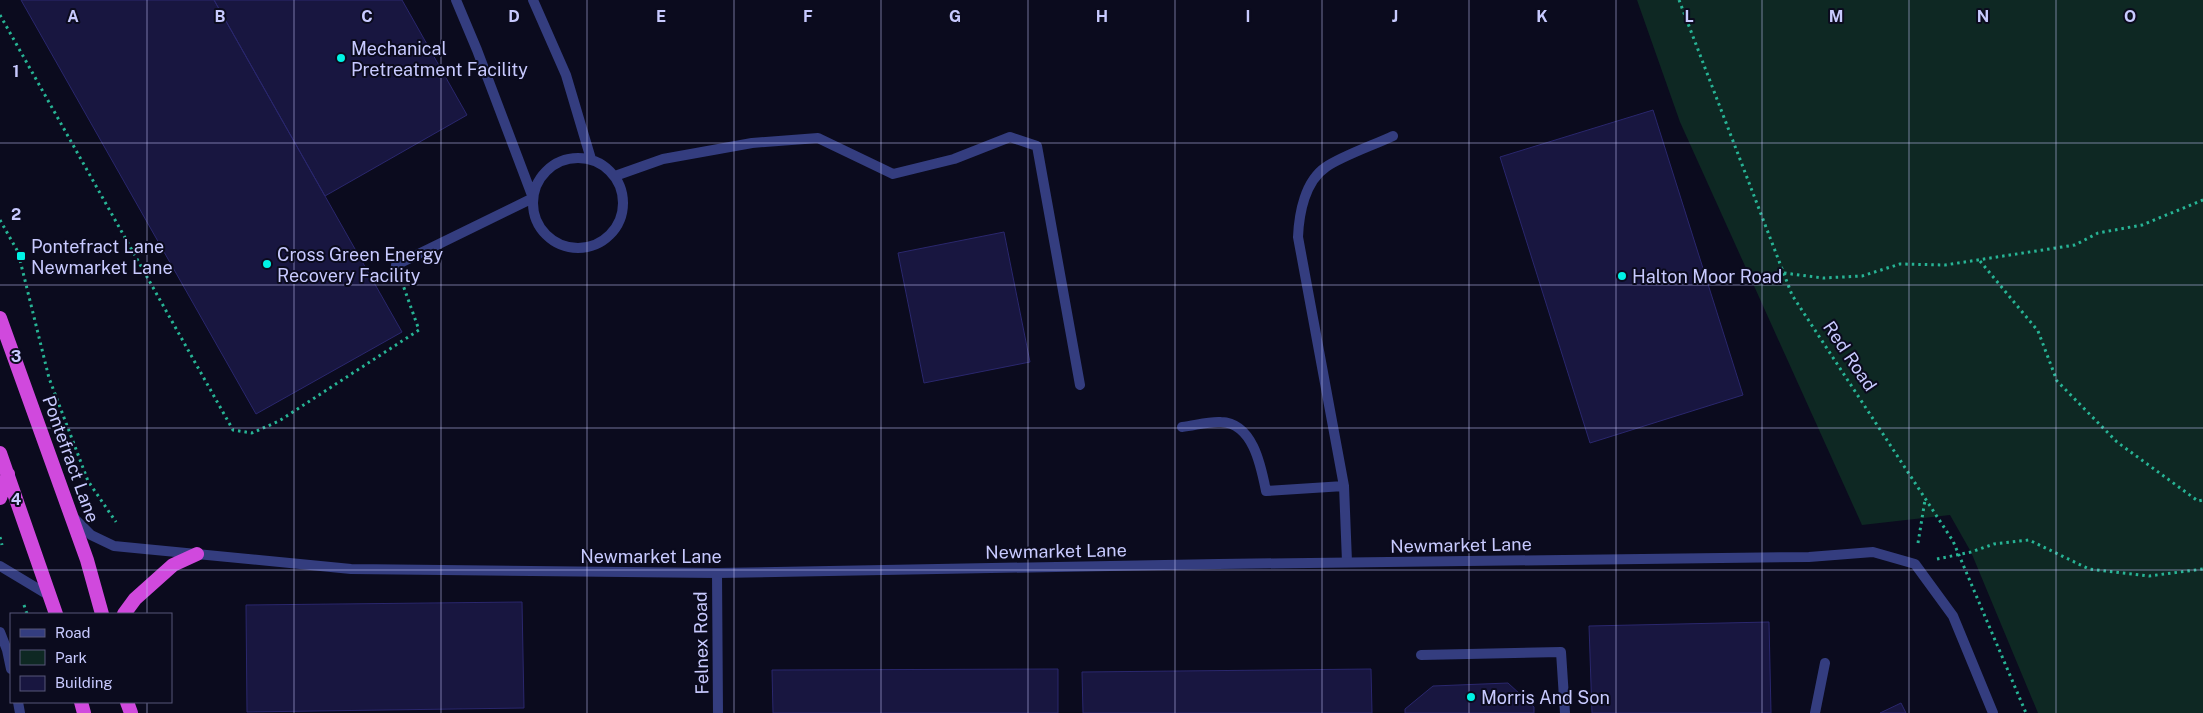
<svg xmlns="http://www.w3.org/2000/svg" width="2203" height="713" font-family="'Public Sans',sans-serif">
<rect width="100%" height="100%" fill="#0b0b1e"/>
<path fill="#0e2823" d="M 1637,0 L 2203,0 L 2203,713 L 2038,713 L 1971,552 L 1950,515 L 1862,525 L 1680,122 Z"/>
<path fill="#181640" stroke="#2a276d" d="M 21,0 L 214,0 L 402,332 L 256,414 Z
M 214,0 L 402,0 L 467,115 L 325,196 Z
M 1653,110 L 1743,395 L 1590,443 L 1500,157 Z
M 1004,232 L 1030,362 L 924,383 L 898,253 Z
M 522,602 L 524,708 L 247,712 L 246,605 Z
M 1769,622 L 1771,713 L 1592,713 L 1589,626 Z
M 1058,669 L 1058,713 L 773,713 L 772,670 Z
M 1371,669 L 1372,713 L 1083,713 L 1082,672 Z
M 1508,683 L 1534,707 L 1534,713 L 1405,713 L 1405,709 L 1433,686 Z
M 1901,703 L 1906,713 L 1880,713 Z"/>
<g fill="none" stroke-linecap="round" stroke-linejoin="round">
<path stroke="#27b495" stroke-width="3" stroke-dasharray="2.5 4" stroke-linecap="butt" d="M 1679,0 L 1792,295 L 1953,541 L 2026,713
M 0,15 L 233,430 L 252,433 L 279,421 L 419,330 L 403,285
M 0,220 L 18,252 L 49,378 L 88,481 L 116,522
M 1980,261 L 2038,331 L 2057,381 L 2117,442 L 2198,501 L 2203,500
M 1784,273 L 1823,278 L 1862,276 L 1900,264 L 1945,265 L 2075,245 L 2098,233 L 2142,225 L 2203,200
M 0,537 L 2,545
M 1918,543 L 1925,500
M 1937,559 L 1971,552 L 1994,544 L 2029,540 L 2089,569 L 2149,576 L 2203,569
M 24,605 L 27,614"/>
<path stroke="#343d7f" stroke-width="10" d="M 533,0 L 566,75 L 591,159
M533 203a45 45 0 1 1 90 0a45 45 0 1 1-90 0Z
M 615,176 L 663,159 L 752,143 L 818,138 L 893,174 L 954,159 L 1010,137 L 1037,146 L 1080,385
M 396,265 L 533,198 L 477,50 L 456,0
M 1182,427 C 1194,426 1208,421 1221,422 C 1253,423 1261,466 1266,491 L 1344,486
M 1347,562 L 1344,486 L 1298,237 C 1299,213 1305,181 1326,167 C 1342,156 1374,145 1393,136
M 0,566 L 50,596
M 0,632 L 7,650 L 11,669
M 1421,655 L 1561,652 L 1565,713
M 18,702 L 20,713
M 1815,713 L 1825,663"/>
<path stroke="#343d7f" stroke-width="10" d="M 717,573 L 718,713"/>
<path stroke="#343d7f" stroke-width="10" d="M 74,518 L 91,535 L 114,546 L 351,569 L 717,573 L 1218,564 L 1809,557 L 1873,552 L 1915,564 L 1953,616 L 1993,713"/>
<path stroke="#d049dd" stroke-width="14" d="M 0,318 L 87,560 L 102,614
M 0,453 L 56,614
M 0,498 L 8,474
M 124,614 L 135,599 L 173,565 L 197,554
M 81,702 L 84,713
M 127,702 L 131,713"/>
</g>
<path fill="none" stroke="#c8caff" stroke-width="1" stroke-opacity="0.55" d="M 147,0 L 147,614M 294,0 L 294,713M 441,0 L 441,713M 587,0 L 587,713M 734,0 L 734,713M 881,0 L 881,713M 1028,0 L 1028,713M 1175,0 L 1175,713M 1322,0 L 1322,713M 1469,0 L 1469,713M 1616,0 L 1616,713M 1762,0 L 1762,713M 1909,0 L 1909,713M 2056,0 L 2056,713M 0,143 L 2203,143M 0,285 L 2203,285M 0,428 L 2203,428M 0,570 L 2203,570M 147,702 L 147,713"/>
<g fill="#00f3e5" stroke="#0b0b1e" stroke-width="2">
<circle cx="341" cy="58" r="5"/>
<rect x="16" y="251" width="10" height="10" rx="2.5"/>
<circle cx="267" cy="264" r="5"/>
<circle cx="1622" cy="276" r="5"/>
<circle cx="1471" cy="697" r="5"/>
</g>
<g text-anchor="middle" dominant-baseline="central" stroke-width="4" stroke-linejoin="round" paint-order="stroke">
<g font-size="18" fill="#c8caff" stroke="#0b0b1e" text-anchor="start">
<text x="351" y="48">Mechanical<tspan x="351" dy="21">Pretreatment Facility</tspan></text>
<text x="31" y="246">Pontefract Lane<tspan x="31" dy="21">Newmarket Lane</tspan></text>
<text x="277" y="254">Cross Green Energy<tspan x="277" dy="21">Recovery Facility</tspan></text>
<text x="1632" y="276">Halton Moor Road</text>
<text x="1481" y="697">Morris And Son</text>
</g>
<g font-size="18" fill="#c8caff" stroke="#0b0b1e">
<text transform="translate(1850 356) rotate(56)">Red Road</text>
<text transform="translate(71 459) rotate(70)">Pontefract Lane</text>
<text transform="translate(1461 545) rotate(-1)">Newmarket Lane</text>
<text transform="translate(1056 551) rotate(-1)">Newmarket Lane</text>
<text x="651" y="556">Newmarket Lane</text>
<text transform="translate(701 643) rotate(-91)">Felnex Road</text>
</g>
</g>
<g font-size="16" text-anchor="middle" font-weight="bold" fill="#c8caff" stroke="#0b0b1e" stroke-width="4" stroke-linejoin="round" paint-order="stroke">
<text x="73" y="22">A</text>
<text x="220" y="22">B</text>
<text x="367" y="22">C</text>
<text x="514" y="22">D</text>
<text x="661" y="22">E</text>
<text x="808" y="22">F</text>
<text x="955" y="22">G</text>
<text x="1102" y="22">H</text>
<text x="1248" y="22">I</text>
<text x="1395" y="22">J</text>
<text x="1542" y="22">K</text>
<text x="1689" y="22">L</text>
<text x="1836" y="22">M</text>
<text x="1983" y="22">N</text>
<text x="2130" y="22">O</text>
<text x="16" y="77">1</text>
<text x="16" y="220">2</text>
<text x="16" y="362">3</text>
<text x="16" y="505">4</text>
</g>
<rect x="10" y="613" width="162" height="90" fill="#0b0b1e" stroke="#575778"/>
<rect x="20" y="629" width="25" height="8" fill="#343d7f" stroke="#575778"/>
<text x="55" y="638" font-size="15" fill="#c8caff">Road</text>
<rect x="20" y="650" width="25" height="15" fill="#0e2823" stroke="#575778"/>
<text x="55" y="663" font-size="15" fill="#c8caff">Park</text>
<rect x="20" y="676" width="25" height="15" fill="#181640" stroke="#575778"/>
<text x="55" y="688" font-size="15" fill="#c8caff">Building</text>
</svg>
